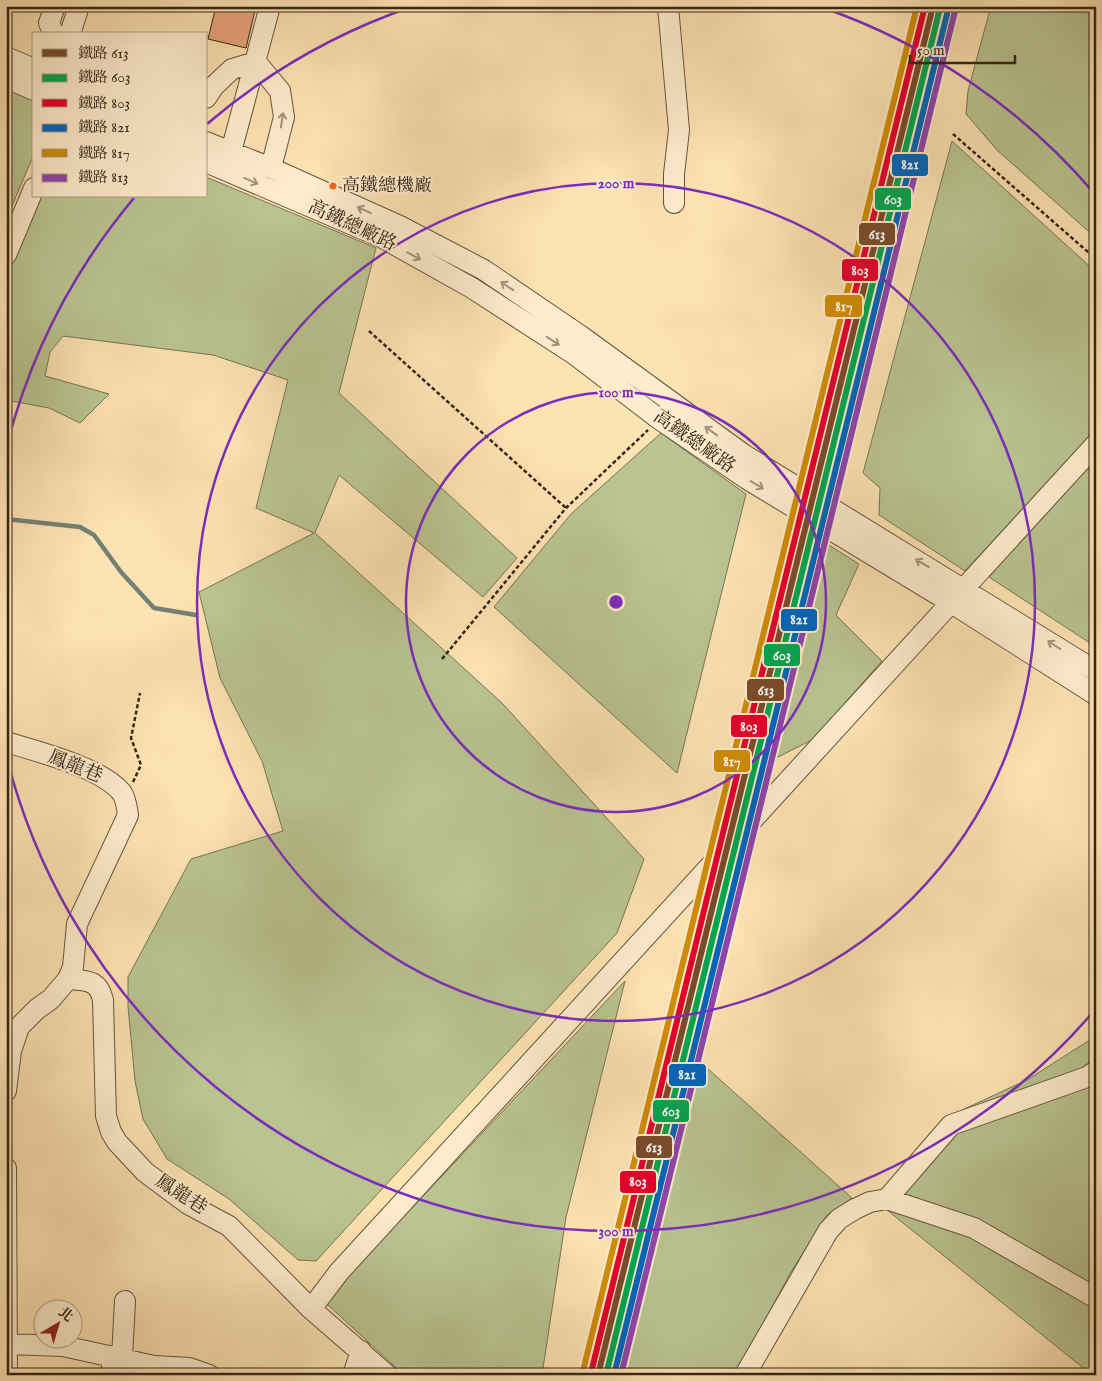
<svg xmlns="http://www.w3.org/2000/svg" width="1102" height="1381" font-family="'IM FELL English','Noto Serif TC',serif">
<rect width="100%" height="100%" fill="#fde2b2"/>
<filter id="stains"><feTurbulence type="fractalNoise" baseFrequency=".004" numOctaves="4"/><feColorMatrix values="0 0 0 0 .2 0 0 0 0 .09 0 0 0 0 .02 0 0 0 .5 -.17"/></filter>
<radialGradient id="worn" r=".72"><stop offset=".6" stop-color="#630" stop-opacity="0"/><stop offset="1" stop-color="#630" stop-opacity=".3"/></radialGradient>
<path fill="#b9c491" stroke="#767454" d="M 991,6 L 1096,6 L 1096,238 L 997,150 L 966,114 L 968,91 Z
M 6,89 L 34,100 L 34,154 L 6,220 Z
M 952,141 L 1096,272 L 1096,429 L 965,571 L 879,515 L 880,488 L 863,473 Z
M 206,177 L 376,248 L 339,393 L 517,558 L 483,597 L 339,475 L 315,533 L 502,703 L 644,859 L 617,933 L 316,1261 L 298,1260 L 229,1199 L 167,1159 L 143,1119 L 135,1081 L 128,1006 L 128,977 L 191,859 L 283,831 L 262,761 L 220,678 L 199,592 L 314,533 L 256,508 L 288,380 L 213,355 L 63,336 L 50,352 L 45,376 L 109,394 L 80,423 L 49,408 L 6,400 L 6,274 L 39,196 L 206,196 Z
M 661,433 L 746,494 L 677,773 L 494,607 L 571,514 Z
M 1096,459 L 1096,647 L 989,577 Z
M 816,537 L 859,564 L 836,615 L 882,661 L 812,740 L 760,766 Z
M 625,981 L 566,1217 L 542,1375 L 404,1375 L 327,1304 L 348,1276 Z
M 1096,1036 L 1096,1375 L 1092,1375 L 887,1210 L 897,1194 L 952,1131 L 960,1111 L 1027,1080 Z
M 688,1051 L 852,1198 L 827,1215 L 791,1272 L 735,1375 L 615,1375 Z"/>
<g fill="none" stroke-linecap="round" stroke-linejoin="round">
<path stroke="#758075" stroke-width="4.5" d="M 6,519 L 80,527 L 94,535 L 121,572 L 154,608 L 196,615"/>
</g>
<path fill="#eaa37a" stroke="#342517" d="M 216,6 L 256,6 L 246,48 L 208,39 Z"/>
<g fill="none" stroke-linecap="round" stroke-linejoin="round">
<defs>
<path id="minor" d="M 668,6 L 679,130 L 674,174 L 674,203
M 54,34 L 49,23 L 55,6
M 70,34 L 79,6
M 6,57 L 34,69
M 6,78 L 34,90
M 206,98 L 214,86 L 232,69 L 256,62 L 280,91 L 284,117 L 271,168
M 206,142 L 271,168 L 400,226 L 484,270 L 581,336 L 743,454 L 1096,671
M 206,162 L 381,237 L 472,288 L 574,354 L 659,419 L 747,479 L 950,602 L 1096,695
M 228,163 L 270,6
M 6,255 L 34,188
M 6,742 C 36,751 103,768 122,793 C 126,799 127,808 128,815 L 77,924 L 73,967 L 68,979 L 51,999 L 37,1009 L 19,1027 L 11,1051 L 6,1091
M 68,979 C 87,981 98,979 103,1000 L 106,1116 L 111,1132 L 117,1142 L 145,1172 L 188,1204 L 229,1226 L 311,1309 L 387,1375
M 6,1168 L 7,1375
M 887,1199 L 951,1125 L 1087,1077 L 1096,1071
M 311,1309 L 339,1272 L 1096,444
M 7,1344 L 63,1346 L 154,1366 L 189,1368 L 209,1375
M 122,1358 L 125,1301
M 112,1375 L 112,1356
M 353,1375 L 361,1351
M 745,1375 L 828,1231 L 839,1219 L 855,1209 L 870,1202 L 887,1199 L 974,1228 L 1096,1298"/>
</defs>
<use href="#minor" stroke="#66543e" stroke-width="22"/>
<path stroke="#342517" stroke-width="2.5" stroke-dasharray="4 2.5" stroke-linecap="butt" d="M 953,134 L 1096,259
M 369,331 L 566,508
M 442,659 L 566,508 L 648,430
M 133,782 L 141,765 L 131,738 L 140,693"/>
<use href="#minor" stroke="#feeccd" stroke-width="20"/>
<defs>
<path id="rail-1" d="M 598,1375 L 933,6"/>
<path id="rail-2" d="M 606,1375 L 940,8"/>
<path id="rail-3" d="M 591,1373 L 925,6"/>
<path id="rail-4" d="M 614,1375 L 948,10"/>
<path id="rail-5" d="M 583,1371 L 917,6"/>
<path id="rail-6" d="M 621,1375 L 955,11"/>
</defs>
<use href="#rail-1" stroke="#feeccd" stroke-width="10"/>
<use href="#rail-2" stroke="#feeccd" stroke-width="10"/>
<use href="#rail-3" stroke="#feeccd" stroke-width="10"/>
<use href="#rail-4" stroke="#feeccd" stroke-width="10"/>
<use href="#rail-5" stroke="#feeccd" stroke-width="10"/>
<use href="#rail-6" stroke="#feeccd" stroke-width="10"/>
<use href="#rail-1" stroke="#7a4b2a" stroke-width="6"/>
<use href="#rail-2" stroke="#00a651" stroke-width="6"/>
<use href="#rail-3" stroke="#e4002b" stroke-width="6"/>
<use href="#rail-4" stroke="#0065bd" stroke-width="6"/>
<use href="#rail-5" stroke="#d08c05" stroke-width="6"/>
<use href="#rail-6" stroke="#8e44ad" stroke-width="6"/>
</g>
<defs><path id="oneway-shaft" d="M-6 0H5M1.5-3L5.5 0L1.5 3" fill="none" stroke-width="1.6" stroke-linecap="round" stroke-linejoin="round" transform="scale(1.25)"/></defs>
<g stroke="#a3927b">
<use href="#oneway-shaft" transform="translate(282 120) rotate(-82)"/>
<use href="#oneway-shaft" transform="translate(251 181) rotate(24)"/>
<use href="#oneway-shaft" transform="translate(364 210) rotate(-156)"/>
<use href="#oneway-shaft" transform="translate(414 256) rotate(29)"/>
<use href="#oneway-shaft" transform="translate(507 286) rotate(-146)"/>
<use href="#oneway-shaft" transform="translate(553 341) rotate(33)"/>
<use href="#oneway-shaft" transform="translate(711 431) rotate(-144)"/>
<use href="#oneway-shaft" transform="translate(757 485) rotate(31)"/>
<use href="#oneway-shaft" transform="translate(922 563) rotate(-149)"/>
<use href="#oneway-shaft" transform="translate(1054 645) rotate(-148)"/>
</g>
<g fill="none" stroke="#7b2cbf" stroke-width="2.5">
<circle cx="616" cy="602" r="210"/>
<circle cx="616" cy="602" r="419"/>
<path d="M1094 1011A629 629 0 0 1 7 759M7 445A629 629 0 0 1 134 198M207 124A629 629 0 0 1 411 7M821 7A629 629 0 0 1 1094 193"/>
</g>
<circle fill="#f26522" stroke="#feeccd" stroke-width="2" cx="333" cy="186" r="4.5"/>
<g text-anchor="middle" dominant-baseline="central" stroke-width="4" stroke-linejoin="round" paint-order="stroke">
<g font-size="18" fill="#342517" stroke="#feeccd" text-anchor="start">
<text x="342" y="186">高鐵總機廠</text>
</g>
<g font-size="19" fill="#342517" stroke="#feeccd">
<text transform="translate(352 226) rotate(25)">高鐵總廠路</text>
<text transform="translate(694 442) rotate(35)">高鐵總廠路</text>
<text transform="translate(75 767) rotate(22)">鳳龍巷</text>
<text transform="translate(181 1195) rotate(33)">鳳龍巷</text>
</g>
</g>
<circle cx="616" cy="602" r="8" fill="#7b2cbf" stroke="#feeccd" stroke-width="2.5"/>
<g font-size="15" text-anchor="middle" font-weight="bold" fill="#7b2cbf" stroke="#feeccd" stroke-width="4" stroke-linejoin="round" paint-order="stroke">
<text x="616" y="188">200 m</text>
<text x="616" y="397">100 m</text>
<text x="616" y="1236">300 m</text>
</g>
<g stroke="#feeccd" stroke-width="2">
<rect x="891" y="153" width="38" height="24" rx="5" fill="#0065bd"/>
<rect x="874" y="187" width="38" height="24" rx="5" fill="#00a651"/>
<rect x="858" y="222" width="38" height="24" rx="5" fill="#7a4b2a"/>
<rect x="841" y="258" width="38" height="24" rx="5" fill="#e4002b"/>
<rect x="824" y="294" width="39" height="24" rx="5" fill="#d08c05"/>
<rect x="780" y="608" width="38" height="24" rx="5" fill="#0065bd"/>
<rect x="763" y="643" width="38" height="24" rx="5" fill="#00a651"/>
<rect x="746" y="678" width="39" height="24" rx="5" fill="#7a4b2a"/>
<rect x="730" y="714" width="38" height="24" rx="5" fill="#e4002b"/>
<rect x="713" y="749" width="38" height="24" rx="5" fill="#d08c05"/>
<rect x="668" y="1063" width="39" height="24" rx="5" fill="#0065bd"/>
<rect x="652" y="1099" width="38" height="24" rx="5" fill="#00a651"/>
<rect x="635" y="1135" width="38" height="24" rx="5" fill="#7a4b2a"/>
<rect x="619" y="1170" width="38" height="24" rx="5" fill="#e4002b"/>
</g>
<g font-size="14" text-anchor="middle" font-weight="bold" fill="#fff">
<text x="910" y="169">821</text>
<text x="893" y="204">603</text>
<text x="877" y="239">613</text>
<text x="860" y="275">803</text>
<text x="844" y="311">817</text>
<text x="799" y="624">821</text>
<text x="782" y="660">603</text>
<text x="766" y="695">613</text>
<text x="749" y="731">803</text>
<text x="732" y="766">817</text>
<text x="687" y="1079">821</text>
<text x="671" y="1116">603</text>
<text x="654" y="1152">613</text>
<text x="638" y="1186">803</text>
</g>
<rect width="1102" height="1381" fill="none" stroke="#fde2b2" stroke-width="25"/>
<rect x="8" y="8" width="1087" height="1366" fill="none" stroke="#342517" stroke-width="2.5"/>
<rect x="12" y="12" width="1077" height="1356" fill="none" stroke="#342517"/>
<rect x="32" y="32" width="175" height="165" fill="#feeccd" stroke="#ad9c84"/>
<rect x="42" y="49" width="25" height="8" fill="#7a4b2a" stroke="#ad9c84"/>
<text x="78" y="58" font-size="15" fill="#342517">鐵路 613</text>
<rect x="42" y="74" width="25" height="8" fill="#00a651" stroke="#ad9c84"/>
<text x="78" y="82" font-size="15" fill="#342517">鐵路 603</text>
<rect x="42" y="99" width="25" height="8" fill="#e4002b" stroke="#ad9c84"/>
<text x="78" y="108" font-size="15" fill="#342517">鐵路 803</text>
<rect x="42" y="124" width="25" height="8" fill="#0065bd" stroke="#ad9c84"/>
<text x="78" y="132" font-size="15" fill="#342517">鐵路 821</text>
<rect x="42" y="149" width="25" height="8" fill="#d08c05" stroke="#ad9c84"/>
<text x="78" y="158" font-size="15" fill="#342517">鐵路 817</text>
<rect x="42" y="174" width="25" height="8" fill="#8e44ad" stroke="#ad9c84"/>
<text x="78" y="182" font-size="15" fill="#342517">鐵路 813</text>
<g transform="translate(58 1324) rotate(38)"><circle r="24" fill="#feeccd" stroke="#ad9c84"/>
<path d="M0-4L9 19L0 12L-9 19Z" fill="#8f2418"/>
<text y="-8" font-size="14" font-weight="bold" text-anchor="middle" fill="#342517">北</text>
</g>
<path d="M910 55v8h105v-8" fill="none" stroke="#342517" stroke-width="2.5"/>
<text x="917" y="55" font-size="15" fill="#342517" stroke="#feeccd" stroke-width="4" paint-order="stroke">50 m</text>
<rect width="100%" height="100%" filter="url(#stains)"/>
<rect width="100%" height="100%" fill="url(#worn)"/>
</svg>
